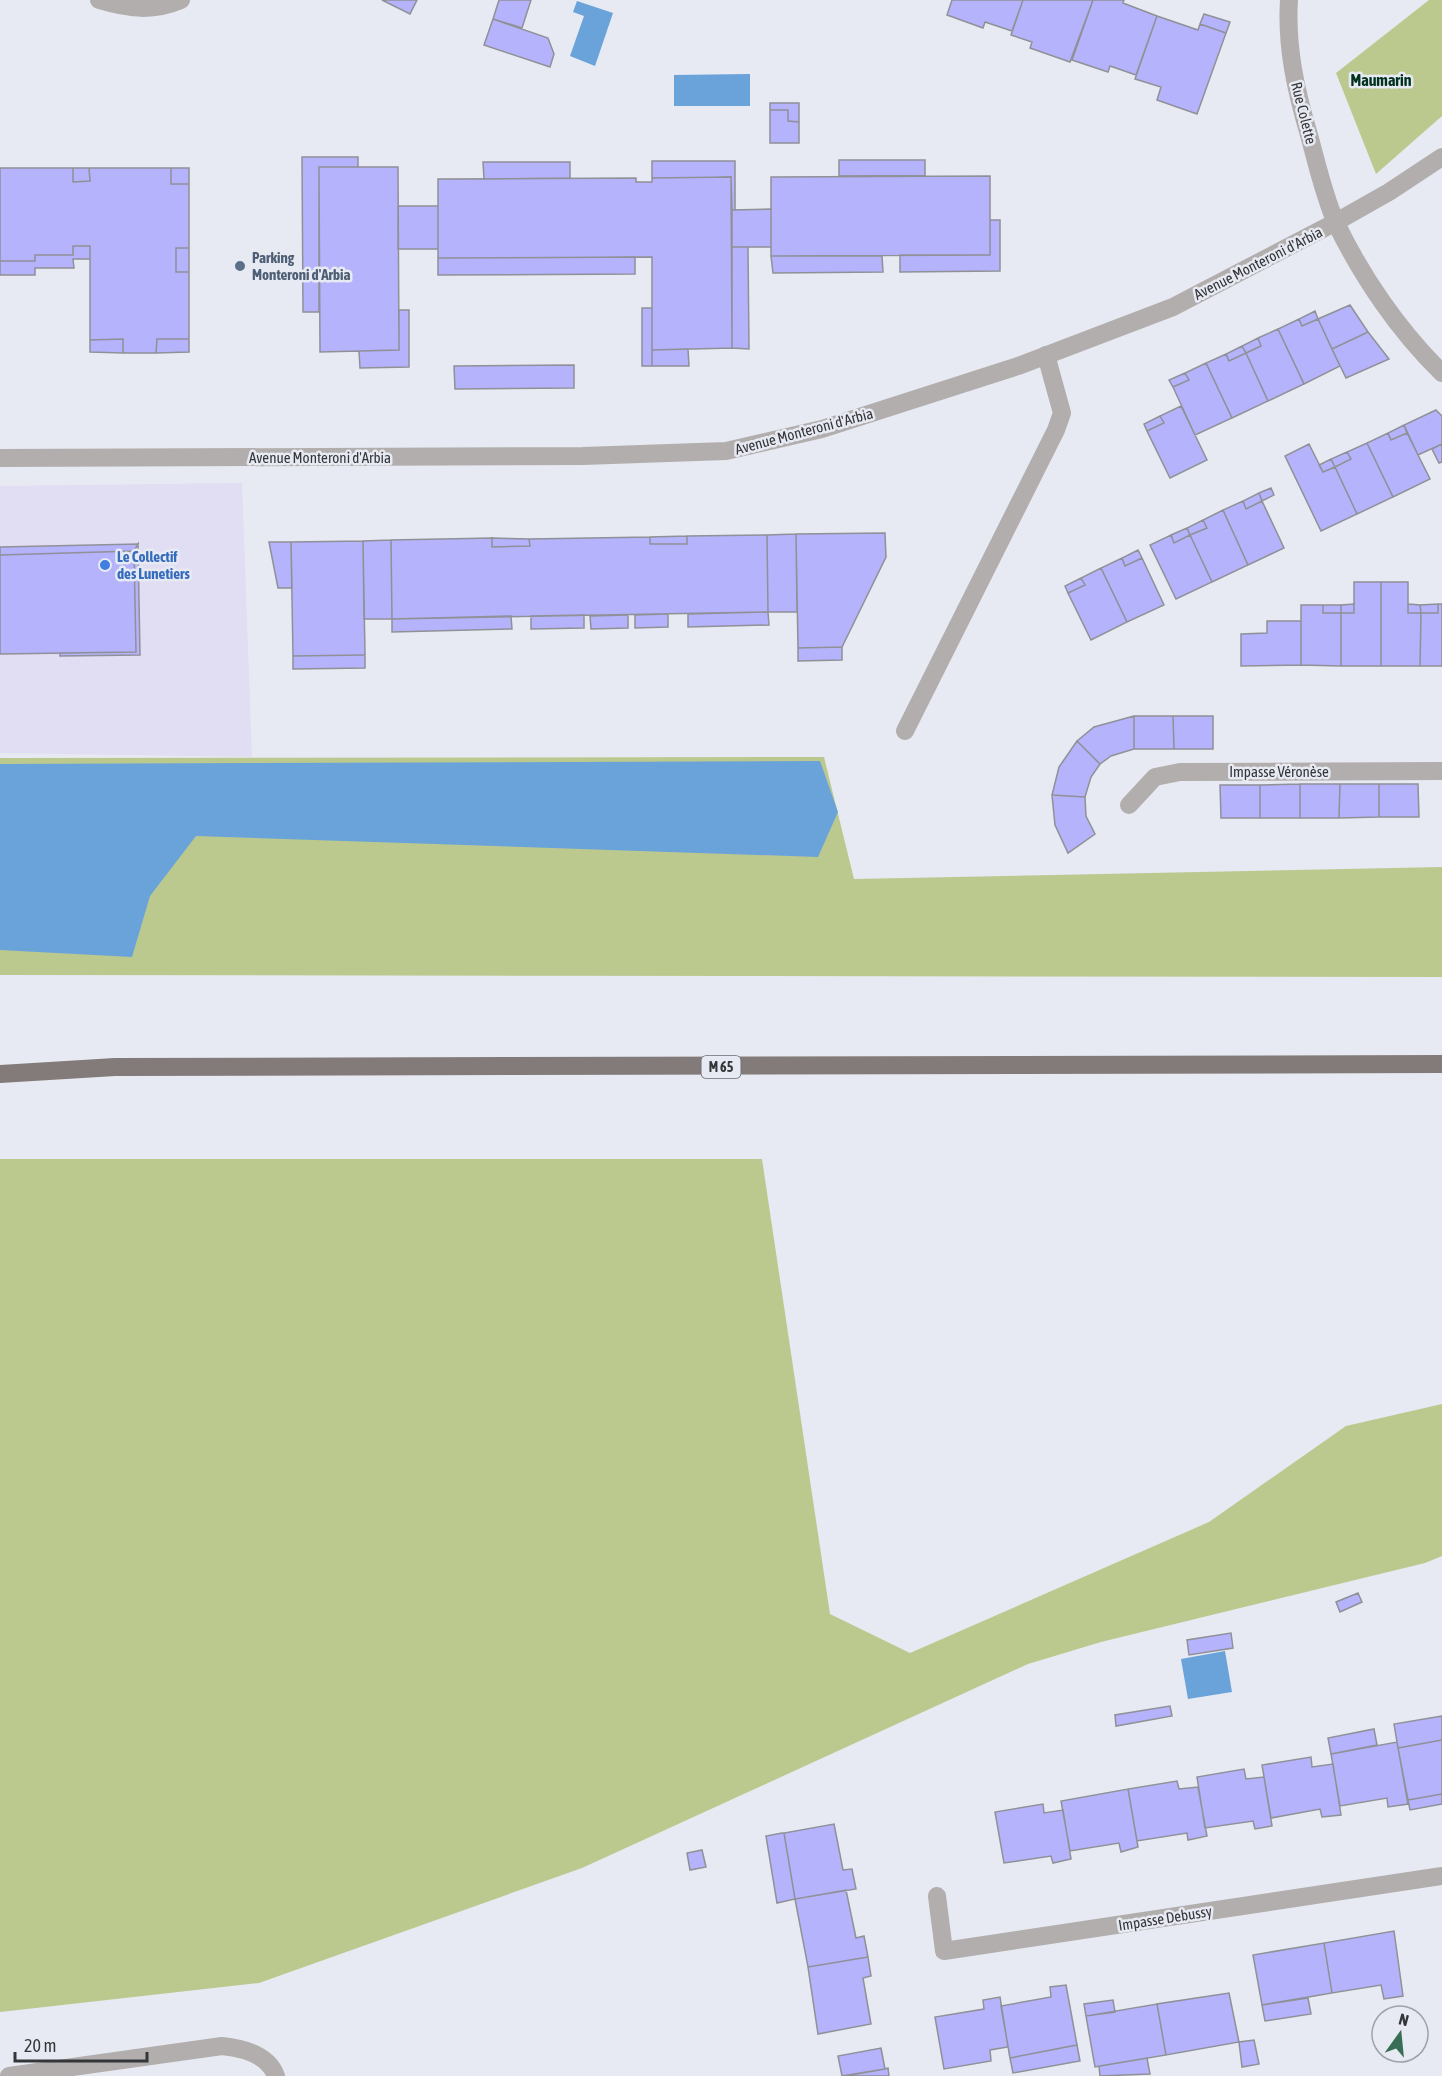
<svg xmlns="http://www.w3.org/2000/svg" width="1442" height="2076" font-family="'Asap Condensed',sans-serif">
<rect width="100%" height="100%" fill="#e7eaf2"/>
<path fill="#e1ddf3" d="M 242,483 L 252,757 L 0,753 L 0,486 Z"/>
<path fill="#bbc98f" d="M 1429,0 L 1442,0 L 1442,116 L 1376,174 L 1336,73 Z
M 824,757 L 854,879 L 1442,867 L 1442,977 L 0,975 L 0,758 Z
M 0,1159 L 762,1159 L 830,1614 L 910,1653 L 1209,1522 L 1346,1426 L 1442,1404 L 1442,1556 L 1425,1563 L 1101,1642 L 1028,1664 L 582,1868 L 259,1983 L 0,2012 Z"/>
<path fill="#6aa2da" d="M 577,1 L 613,13 L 595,66 L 570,56 L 584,16 L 573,12 Z
M 750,74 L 750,106 L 674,106 L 674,75 Z
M 820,761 L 838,812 L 818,857 L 196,836 L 150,896 L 132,957 L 0,950 L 0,764 Z
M 1225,1651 L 1232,1692 L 1188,1699 L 1181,1659 Z"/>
<path fill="#b4b3fc" stroke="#909097" stroke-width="1.5" d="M 382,0 L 417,0 L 410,14 Z
M 499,0 L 531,0 L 522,28 L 493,19 Z
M 952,0 L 1023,0 L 1012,31 L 985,22 L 983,28 L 947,15 Z
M 1023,0 L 1093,0 L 1070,62 L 1030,48 L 1032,42 L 1011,35 Z
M 1093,0 L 1124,0 L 1123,3 L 1157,16 L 1136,75 L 1110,66 L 1108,72 L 1072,60 Z
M 1204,14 L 1230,22 L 1226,33 L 1200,24 Z
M 1157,16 L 1198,30 L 1200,24 L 1226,33 L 1197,114 L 1157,100 L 1161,87 L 1135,79 Z
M 493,19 L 548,38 L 554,54 L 550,67 L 484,45 Z
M 770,103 L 799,103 L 799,122 L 788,121 L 788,110 L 770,110 Z
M 770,110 L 788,110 L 788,121 L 799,122 L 799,143 L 770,143 Z
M 302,157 L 358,157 L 358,167 L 319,167 L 319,312 L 303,312 Z
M 839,160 L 925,160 L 925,176 L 839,176 Z
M 652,161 L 735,161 L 735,210 L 732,210 L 731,177 L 652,178 Z
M 483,162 L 570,162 L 570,178 L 484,179 Z
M 319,167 L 398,167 L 399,350 L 320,352 Z
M 0,168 L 73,168 L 73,182 L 90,181 L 89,168 L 171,168 L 171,184 L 189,184 L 189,248 L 176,248 L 176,272 L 189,272 L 189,339 L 157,339 L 156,353 L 123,353 L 123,339 L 90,340 L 90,246 L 73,246 L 73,255 L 35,255 L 35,261 L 0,261 Z
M 73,168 L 89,168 L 90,181 L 73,182 Z
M 171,168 L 189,168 L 189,184 L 171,184 Z
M 990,176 L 990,255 L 771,256 L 771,177 Z
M 731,177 L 732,348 L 652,350 L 652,257 L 438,258 L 438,179 L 636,178 L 636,182 L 652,182 L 652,178 Z
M 398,206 L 438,206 L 438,249 L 398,249 Z
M 771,209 L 771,247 L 732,247 L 732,210 Z
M 990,220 L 1000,220 L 1000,271 L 900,272 L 900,255 L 990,255 Z
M 73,246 L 90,246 L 90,259 L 73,259 L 74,268 L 35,268 L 35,275 L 0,275 L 0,261 L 35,261 L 35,255 L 73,255 Z
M 732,247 L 748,247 L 749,349 L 732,348 Z
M 176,248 L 189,248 L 189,272 L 176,272 Z
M 771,256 L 882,256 L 883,272 L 773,273 Z
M 635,257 L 635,274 L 438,275 L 438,258 Z
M 1350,305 L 1368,332 L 1332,349 L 1318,319 Z
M 642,308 L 652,308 L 652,366 L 642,366 Z
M 399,310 L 409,310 L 409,367 L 360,368 L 359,351 L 399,350 Z
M 1315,311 L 1318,319 L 1302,326 L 1299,319 Z
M 1299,319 L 1302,326 L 1318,319 L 1340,366 L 1304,384 L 1278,329 Z
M 1278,329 L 1304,384 L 1268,401 L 1246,353 L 1261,346 L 1258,338 Z
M 1368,332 L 1389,359 L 1346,378 L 1332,349 Z
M 1258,338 L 1261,346 L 1246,353 L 1242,346 Z
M 123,339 L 123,353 L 90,352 L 90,340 Z
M 157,339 L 189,339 L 189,352 L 156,353 Z
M 1242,346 L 1246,353 L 1229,361 L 1226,354 Z
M 688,349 L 689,366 L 652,366 L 652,350 Z
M 1246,353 L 1268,401 L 1232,418 L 1206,363 L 1226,354 L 1229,361 Z
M 1206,363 L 1232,418 L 1195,435 L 1173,387 L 1189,380 L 1185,373 Z
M 574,365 L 574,388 L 455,389 L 454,366 Z
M 1185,373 L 1189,380 L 1173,387 L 1169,380 Z
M 1181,406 L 1207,460 L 1170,478 L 1147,431 L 1164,423 L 1160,416 Z
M 1436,410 L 1442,416 L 1442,444 L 1418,455 L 1404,425 Z
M 1160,416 L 1164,423 L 1147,431 L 1144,424 Z
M 1404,425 L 1407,433 L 1391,440 L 1388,433 Z
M 1388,433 L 1391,440 L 1407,433 L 1430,479 L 1393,497 L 1367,443 Z
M 1367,443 L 1393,497 L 1357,514 L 1335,467 L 1351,459 L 1347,452 Z
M 1309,444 L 1323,472 L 1335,467 L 1357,514 L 1321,531 L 1285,456 Z
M 1442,444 L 1442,462 L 1439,463 L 1432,449 Z
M 1347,452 L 1351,459 L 1335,467 L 1331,459 Z
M 1331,459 L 1335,467 L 1323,472 L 1319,465 Z
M 1271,488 L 1274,495 L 1262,501 L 1259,493 Z
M 1259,493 L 1262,501 L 1246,509 L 1243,501 Z
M 1243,501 L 1246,509 L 1262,501 L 1284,548 L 1248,565 L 1223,510 Z
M 1223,510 L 1248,565 L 1212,582 L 1190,535 L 1207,528 L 1203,520 Z
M 1203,520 L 1207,528 L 1190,535 L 1187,528 Z
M 1187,528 L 1190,535 L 1174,543 L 1171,535 Z
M 885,533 L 886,557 L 842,647 L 798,648 L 796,534 Z
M 796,534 L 797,612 L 768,612 L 767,535 Z
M 767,535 L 768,612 L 392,619 L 391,540 L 492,538 L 492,547 L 530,546 L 529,539 L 650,537 L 650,544 L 687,544 L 687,536 Z
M 1171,535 L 1174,543 L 1190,535 L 1212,582 L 1176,599 L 1150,545 Z
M 687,536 L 687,544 L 650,544 L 650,537 Z
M 492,538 L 529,539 L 530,546 L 492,547 Z
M 391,540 L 392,619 L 364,619 L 363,541 Z
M 363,541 L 365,655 L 293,656 L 291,542 Z
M 269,542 L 291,542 L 292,588 L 278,588 Z
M 138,544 L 140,655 L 60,656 L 60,653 L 136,652 L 134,551 Z
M 138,544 L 134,551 L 0,555 L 0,547 Z
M 1138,550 L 1142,558 L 1125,566 L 1122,558 Z
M 134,551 L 136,652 L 0,654 L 0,555 Z
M 1122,558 L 1125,566 L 1142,558 L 1164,605 L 1127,622 L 1101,568 Z
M 1101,568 L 1127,622 L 1091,640 L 1068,593 L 1085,585 L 1081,578 Z
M 1081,578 L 1085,585 L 1068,593 L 1065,586 Z
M 1354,582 L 1381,582 L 1381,666 L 1341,666 L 1341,613 L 1354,613 Z
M 1381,582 L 1408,582 L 1408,613 L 1421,613 L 1420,666 L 1381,666 Z
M 1354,604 L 1354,613 L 1341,613 L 1341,605 Z
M 1408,604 L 1420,605 L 1421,613 L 1408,613 Z
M 1438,604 L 1438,613 L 1421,613 L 1420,605 Z
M 1438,604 L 1442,604 L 1442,666 L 1420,666 L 1421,613 L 1438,613 Z
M 1301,605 L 1323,605 L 1323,613 L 1341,613 L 1341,666 L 1301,665 Z
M 1323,605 L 1341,605 L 1341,613 L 1323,613 Z
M 768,612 L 769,625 L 688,627 L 688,614 Z
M 668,614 L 668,627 L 635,628 L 635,615 Z
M 584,615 L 584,628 L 531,629 L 531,616 Z
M 628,615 L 628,628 L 591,629 L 590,616 Z
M 511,616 L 512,629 L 392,632 L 392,619 Z
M 1267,621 L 1301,621 L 1301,665 L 1241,666 L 1241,634 L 1267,633 Z
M 842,647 L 842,660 L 798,661 L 798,648 Z
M 365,655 L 365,668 L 293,669 L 293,656 Z
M 1134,716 L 1134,749 L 1111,756 L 1100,764 L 1077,741 L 1094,727 Z
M 1134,716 L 1173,716 L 1174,749 L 1134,749 Z
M 1173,716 L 1213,716 L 1213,749 L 1174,749 Z
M 1077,741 L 1100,764 L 1091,777 L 1085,797 L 1052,795 L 1059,767 Z
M 1300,784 L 1340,784 L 1339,818 L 1300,818 Z
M 1300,784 L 1300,818 L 1260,818 L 1260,785 Z
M 1340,784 L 1379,784 L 1379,817 L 1339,818 Z
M 1379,784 L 1418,784 L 1419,817 L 1379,817 Z
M 1220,785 L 1260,785 L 1260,818 L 1221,818 Z
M 1052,795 L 1085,797 L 1086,816 L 1095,834 L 1068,853 L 1055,825 Z
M 1358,1593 L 1362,1602 L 1340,1612 L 1336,1602 Z
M 1231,1633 L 1233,1648 L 1189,1655 L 1187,1640 Z
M 1170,1706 L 1172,1716 L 1116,1726 L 1115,1715 Z
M 1442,1716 L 1442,1740 L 1398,1748 L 1394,1724 Z
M 1374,1729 L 1377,1745 L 1331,1754 L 1328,1738 Z
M 1442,1740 L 1442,1794 L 1408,1800 L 1398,1748 Z
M 1397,1742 L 1408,1804 L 1388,1807 L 1387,1798 L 1340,1806 L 1331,1754 Z
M 1311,1757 L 1312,1767 L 1333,1764 L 1341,1815 L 1322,1817 L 1320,1809 L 1271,1818 L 1262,1765 Z
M 1244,1769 L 1246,1779 L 1264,1777 L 1272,1826 L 1255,1829 L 1253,1821 L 1205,1828 L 1197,1777 Z
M 1177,1781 L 1179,1789 L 1198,1787 L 1207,1836 L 1188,1840 L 1187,1833 L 1137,1841 L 1128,1789 Z
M 1128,1789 L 1138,1847 L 1121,1852 L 1119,1843 L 1070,1851 L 1061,1801 Z
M 1442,1794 L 1442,1804 L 1410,1810 L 1408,1800 Z
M 1043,1804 L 1044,1813 L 1063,1810 L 1071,1859 L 1053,1863 L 1051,1856 L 1004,1863 L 995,1812 Z
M 834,1824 L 843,1870 L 852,1869 L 856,1889 L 795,1899 L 784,1833 Z
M 782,1833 L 784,1833 L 795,1899 L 777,1903 L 766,1836 Z
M 702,1850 L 706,1867 L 690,1870 L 687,1853 Z
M 846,1890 L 856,1938 L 864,1936 L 868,1957 L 808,1967 L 795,1899 Z
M 1394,1931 L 1403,1996 L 1384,1999 L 1381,1985 L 1332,1993 L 1324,1943 Z
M 1324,1943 L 1332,1993 L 1262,2005 L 1253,1955 Z
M 868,1957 L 871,1976 L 863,1978 L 871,2024 L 818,2034 L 808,1967 Z
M 1066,1985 L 1077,2045 L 1010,2058 L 1001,2006 L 1051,1997 L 1050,1987 Z
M 1229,1993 L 1239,2042 L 1166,2055 L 1157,2004 Z
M 1000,1997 L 1008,2047 L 990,2050 L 991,2061 L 944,2069 L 935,2017 L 984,2009 L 983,2000 Z
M 1308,1998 L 1311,2014 L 1265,2021 L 1262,2005 Z
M 1113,2000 L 1115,2012 L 1086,2016 L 1084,2004 Z
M 1157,2004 L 1166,2055 L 1095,2067 L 1086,2016 Z
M 1254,2040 L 1259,2064 L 1242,2067 L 1239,2042 Z
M 1077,2045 L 1080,2061 L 1013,2073 L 1010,2058 Z
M 881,2048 L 885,2069 L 842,2076 L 838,2056 Z
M 1147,2058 L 1150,2074 L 1100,2076 L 1099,2066 Z
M 888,2068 L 889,2076 L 845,2076 L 885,2069 Z"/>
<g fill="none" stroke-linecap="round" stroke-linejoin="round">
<path stroke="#b2aead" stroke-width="18" d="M 905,731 L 1056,430 L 1062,413 L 1046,355"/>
<path stroke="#b2aead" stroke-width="18" d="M 99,0 C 129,9 153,12 181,0
M 1289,0 C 1286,47 1296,91 1309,135 C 1317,164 1324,196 1336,223 C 1362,277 1399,331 1442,373
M 0,458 L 583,456 L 726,451 L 822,429 L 1018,366 L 1173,307 L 1336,222 L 1389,192 L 1442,157
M 1129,805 L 1155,777 L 1180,772 L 1442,771
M 937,1896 L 944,1951 L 1442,1876
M 9,2076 L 222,2046 C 242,2048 268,2054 276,2076"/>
<path stroke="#827b79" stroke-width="18" d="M 0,1074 L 115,1067 L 1442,1064"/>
</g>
<circle fill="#5c6f8a" stroke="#e7eaf2" stroke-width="2" cx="240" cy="266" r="6"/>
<circle fill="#3f7fe0" stroke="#e7eaf2" stroke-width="2" cx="105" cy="565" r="6"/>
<g text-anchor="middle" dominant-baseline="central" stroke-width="5" stroke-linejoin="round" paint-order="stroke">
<rect fill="#e7eaf2" stroke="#6a6c70" stroke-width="1.5" x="701.5" y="1056" width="39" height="22" rx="4.5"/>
<g font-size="14" font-weight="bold" fill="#353639">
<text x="721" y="1067">M 65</text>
</g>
<g font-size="15" fill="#353639" stroke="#e7eaf2">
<text transform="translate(1304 113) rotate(76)">Rue Colette</text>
<text transform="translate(1258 263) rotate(-27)">Avenue Monteroni d'Arbia</text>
<text transform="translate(804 431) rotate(-15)">Avenue Monteroni d'Arbia</text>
<text x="320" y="457">Avenue Monteroni d'Arbia</text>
<text x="1279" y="771">Impasse Véronèse</text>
<text transform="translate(1165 1918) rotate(-9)">Impasse Debussy</text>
</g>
<g font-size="15" font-weight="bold" fill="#4e5e75" stroke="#e7eaf2" text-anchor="start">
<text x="252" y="257">Parking<tspan x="252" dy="17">Monteroni d'Arbia</tspan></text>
</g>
<g font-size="15" font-weight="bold" fill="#366cbe" stroke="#e7eaf2" text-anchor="start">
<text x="117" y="556">Le Collectif<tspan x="117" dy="17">des Lunetiers</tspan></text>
</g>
<g font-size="16" font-weight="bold" fill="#013220" stroke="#e7eaf2">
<text x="1381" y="80">Maumarin</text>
</g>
</g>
<g transform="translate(1400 2034) rotate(15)"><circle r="28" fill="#e7eaf2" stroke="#a0a2a8" stroke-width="1.5"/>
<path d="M0-4.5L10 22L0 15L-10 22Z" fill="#376e55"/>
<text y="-9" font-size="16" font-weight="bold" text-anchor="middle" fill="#353639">N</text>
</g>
<path d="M15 2052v9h132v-9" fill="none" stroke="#353639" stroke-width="3"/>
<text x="24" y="2052" font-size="18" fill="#353639" stroke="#e7eaf2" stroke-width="4.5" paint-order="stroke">20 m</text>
</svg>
